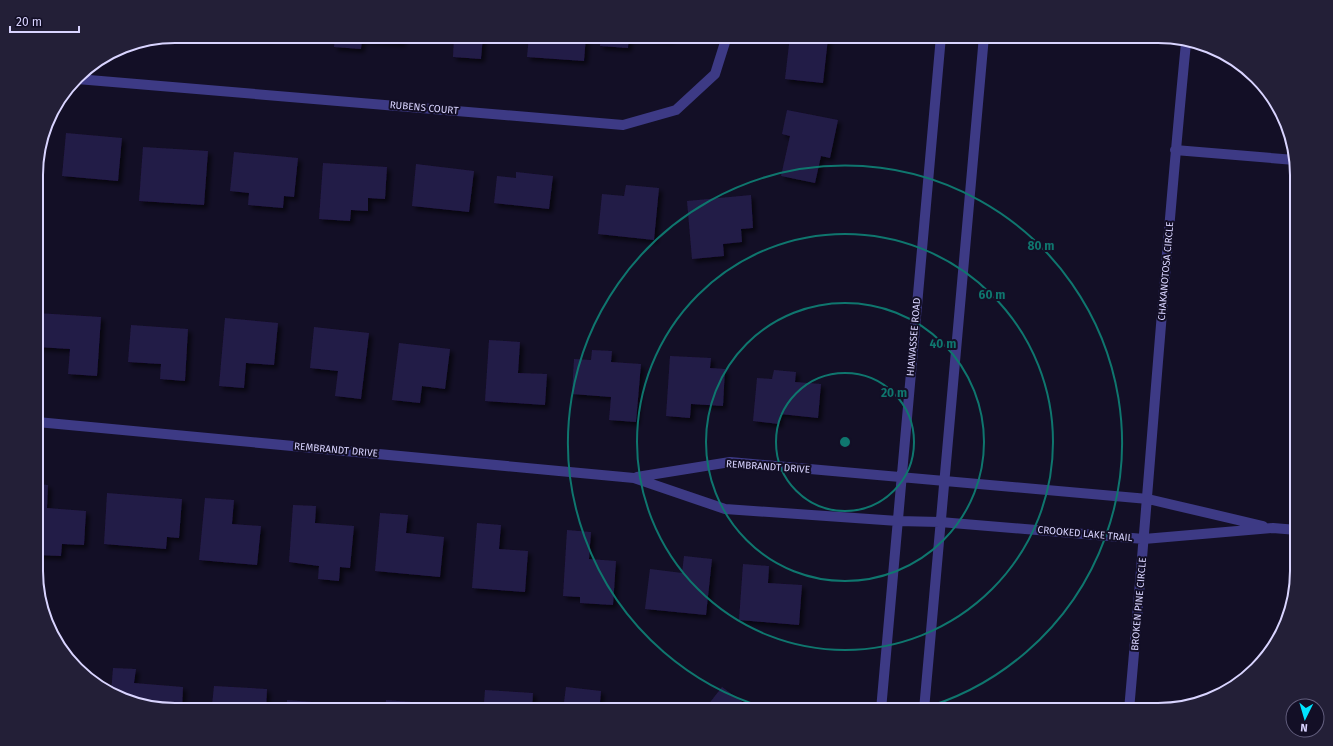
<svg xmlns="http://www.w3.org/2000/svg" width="1333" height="746" font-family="'Fira Sans',sans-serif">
<defs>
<filter id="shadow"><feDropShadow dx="3.5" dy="3.5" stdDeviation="2" flood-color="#0009"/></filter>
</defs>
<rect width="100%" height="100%" fill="#130f26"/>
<path fill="#241b47" filter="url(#shadow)" d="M 252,36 L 270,36 L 270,39 L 252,37 Z
M 335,36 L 403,36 L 402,43 L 362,40 L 361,49 L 334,47 Z
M 454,36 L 483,36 L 481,59 L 453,57 Z
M 529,36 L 586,36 L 584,61 L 527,57 Z
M 601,36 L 629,36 L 628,48 L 600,46 Z
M 630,36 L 671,36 L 670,40 L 630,37 Z
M 790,36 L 806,36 L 828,38 L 823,83 L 785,79 Z
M 787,110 L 838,120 L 830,158 L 821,156 L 815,183 L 781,176 L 790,136 L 782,134 Z
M 66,133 L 122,138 L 118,181 L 62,176 Z
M 143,147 L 208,151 L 204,205 L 139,201 Z
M 234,152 L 298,158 L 294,197 L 284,196 L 283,208 L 248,205 L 249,193 L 230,191 Z
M 323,163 L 387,167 L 385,199 L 368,198 L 368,211 L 351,210 L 350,221 L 319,219 Z
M 416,164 L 474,171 L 469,212 L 412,206 Z
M 516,172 L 553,176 L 549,209 L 494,203 L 497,176 L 516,178 Z
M 626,185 L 659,188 L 654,240 L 598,234 L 602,194 L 624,196 Z
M 751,195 L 753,228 L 741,229 L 742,242 L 723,244 L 724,256 L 692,259 L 687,201 Z
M 37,313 L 101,317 L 97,376 L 68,374 L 70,349 L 37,347 Z
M 225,318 L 278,323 L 274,365 L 246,363 L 244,388 L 219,386 Z
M 131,325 L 188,329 L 185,381 L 160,379 L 161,364 L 128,362 Z
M 314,327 L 369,333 L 361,399 L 335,396 L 338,371 L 310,368 Z
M 489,340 L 520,342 L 518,373 L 547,374 L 545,405 L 485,401 Z
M 399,343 L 450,349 L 445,389 L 422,386 L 420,403 L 392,400 Z
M 592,350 L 612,351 L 611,362 L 641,364 L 636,422 L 609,420 L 611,397 L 572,394 L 574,359 L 591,360 Z
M 670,356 L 711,358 L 710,368 L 725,369 L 723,406 L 691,404 L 690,418 L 666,416 Z
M 774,370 L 796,372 L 795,382 L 821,384 L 818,418 L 780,414 L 779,424 L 753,421 L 757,378 L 772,379 Z
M 37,484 L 48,485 L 47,508 L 86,511 L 84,545 L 62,544 L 61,556 L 37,555 Z
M 107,493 L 182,499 L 179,538 L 167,537 L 166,549 L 104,544 Z
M 205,498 L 234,500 L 232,524 L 261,526 L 257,565 L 199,560 Z
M 293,505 L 316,506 L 315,523 L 354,526 L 350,568 L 340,567 L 339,581 L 318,579 L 319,566 L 289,562 Z
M 380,513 L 408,515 L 406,533 L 444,537 L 440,577 L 375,571 Z
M 477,523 L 501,525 L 499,549 L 528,551 L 525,592 L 472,588 Z
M 567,530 L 591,532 L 589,559 L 616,561 L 613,605 L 580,603 L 580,597 L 563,596 Z
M 684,556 L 712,559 L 706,615 L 645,609 L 650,569 L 682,573 Z
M 743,564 L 769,566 L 768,583 L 802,585 L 799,625 L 739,620 Z
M 113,668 L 136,669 L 134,683 L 183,687 L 182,710 L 175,710 L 111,693 Z
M 214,686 L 267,689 L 266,710 L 205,710 L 206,705 L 212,705 Z
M 566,687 L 601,691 L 600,703 L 629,706 L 629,710 L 563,710 Z
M 722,687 L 749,707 L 746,710 L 704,710 Z
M 485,690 L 533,693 L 532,710 L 469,710 L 470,702 L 484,703 Z
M 287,700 L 364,706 L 363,710 L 287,710 Z
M 386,700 L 439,704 L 439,710 L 385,710 Z"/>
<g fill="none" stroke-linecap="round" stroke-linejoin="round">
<path stroke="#3d3a85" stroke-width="10" d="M 77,79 L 623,125 L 676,110 L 715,74 L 727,36
M 1175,150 L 1295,160
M 37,422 L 634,478 L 725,509 L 898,521 L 940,522 L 1144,539 L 1273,528 L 1297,530
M 637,477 L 730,462 L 1148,499 L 1263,526
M 881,710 L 941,36
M 924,710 L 984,36
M 1129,710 C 1149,488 1164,265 1186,43"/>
</g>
<g fill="none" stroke="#0f766e" stroke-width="2">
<circle cx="845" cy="442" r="69"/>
<circle cx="845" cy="442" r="139"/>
<circle cx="845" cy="442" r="208"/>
<path d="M773 710A277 277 0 1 1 917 710"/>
</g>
<g text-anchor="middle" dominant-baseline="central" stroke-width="4" stroke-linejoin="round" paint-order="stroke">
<g font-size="10" fill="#d9d4ff" stroke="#130f26">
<text transform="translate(424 108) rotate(5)">RUBENS COURT</text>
<text transform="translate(1166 271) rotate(-85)">CHAKANOTOSA CIRCLE</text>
<text transform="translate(914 337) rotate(-85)">HIAWASSEE ROAD</text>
<text transform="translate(336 450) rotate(5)">REMBRANDT DRIVE</text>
<text transform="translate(768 467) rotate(4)">REMBRANDT DRIVE</text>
<text transform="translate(1085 534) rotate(5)">CROOKED LAKE TRAIL</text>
<text transform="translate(1139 604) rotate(-85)">BROKEN PINE CIRCLE</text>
</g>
</g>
<path d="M0 0H1333V746H0ZM175 43H1158A132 132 0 0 1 1290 175V571A132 132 0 0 1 1158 703H175A132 132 0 0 1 43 571V175A132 132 0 0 1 175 43Z" fill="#231f37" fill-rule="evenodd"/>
<path fill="none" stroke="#d9d4ff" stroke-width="2" d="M175 43H1158A132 132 0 0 1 1290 175V571A132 132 0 0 1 1158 703H175A132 132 0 0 1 43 571V175A132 132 0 0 1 175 43Z"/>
<circle cx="845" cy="442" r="6" fill="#0f766e" stroke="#130f26" stroke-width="2"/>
<g font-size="12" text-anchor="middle" font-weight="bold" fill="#0f766e" stroke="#130f26" stroke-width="4" stroke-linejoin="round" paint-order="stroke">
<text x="1041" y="250">80 m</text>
<text x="992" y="299">60 m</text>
<text x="943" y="348">40 m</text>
<text x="894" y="397">20 m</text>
</g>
<g transform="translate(1305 718) rotate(185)"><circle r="19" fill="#130f26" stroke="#625e7d"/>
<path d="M0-3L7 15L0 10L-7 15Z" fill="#00e5ff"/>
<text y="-6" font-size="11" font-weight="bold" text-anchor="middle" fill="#d9d4ff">N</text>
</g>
<path d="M10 26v6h69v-6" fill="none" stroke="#d9d4ff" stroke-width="2"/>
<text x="16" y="26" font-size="12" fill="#d9d4ff" stroke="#130f26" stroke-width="3" paint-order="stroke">20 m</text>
</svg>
